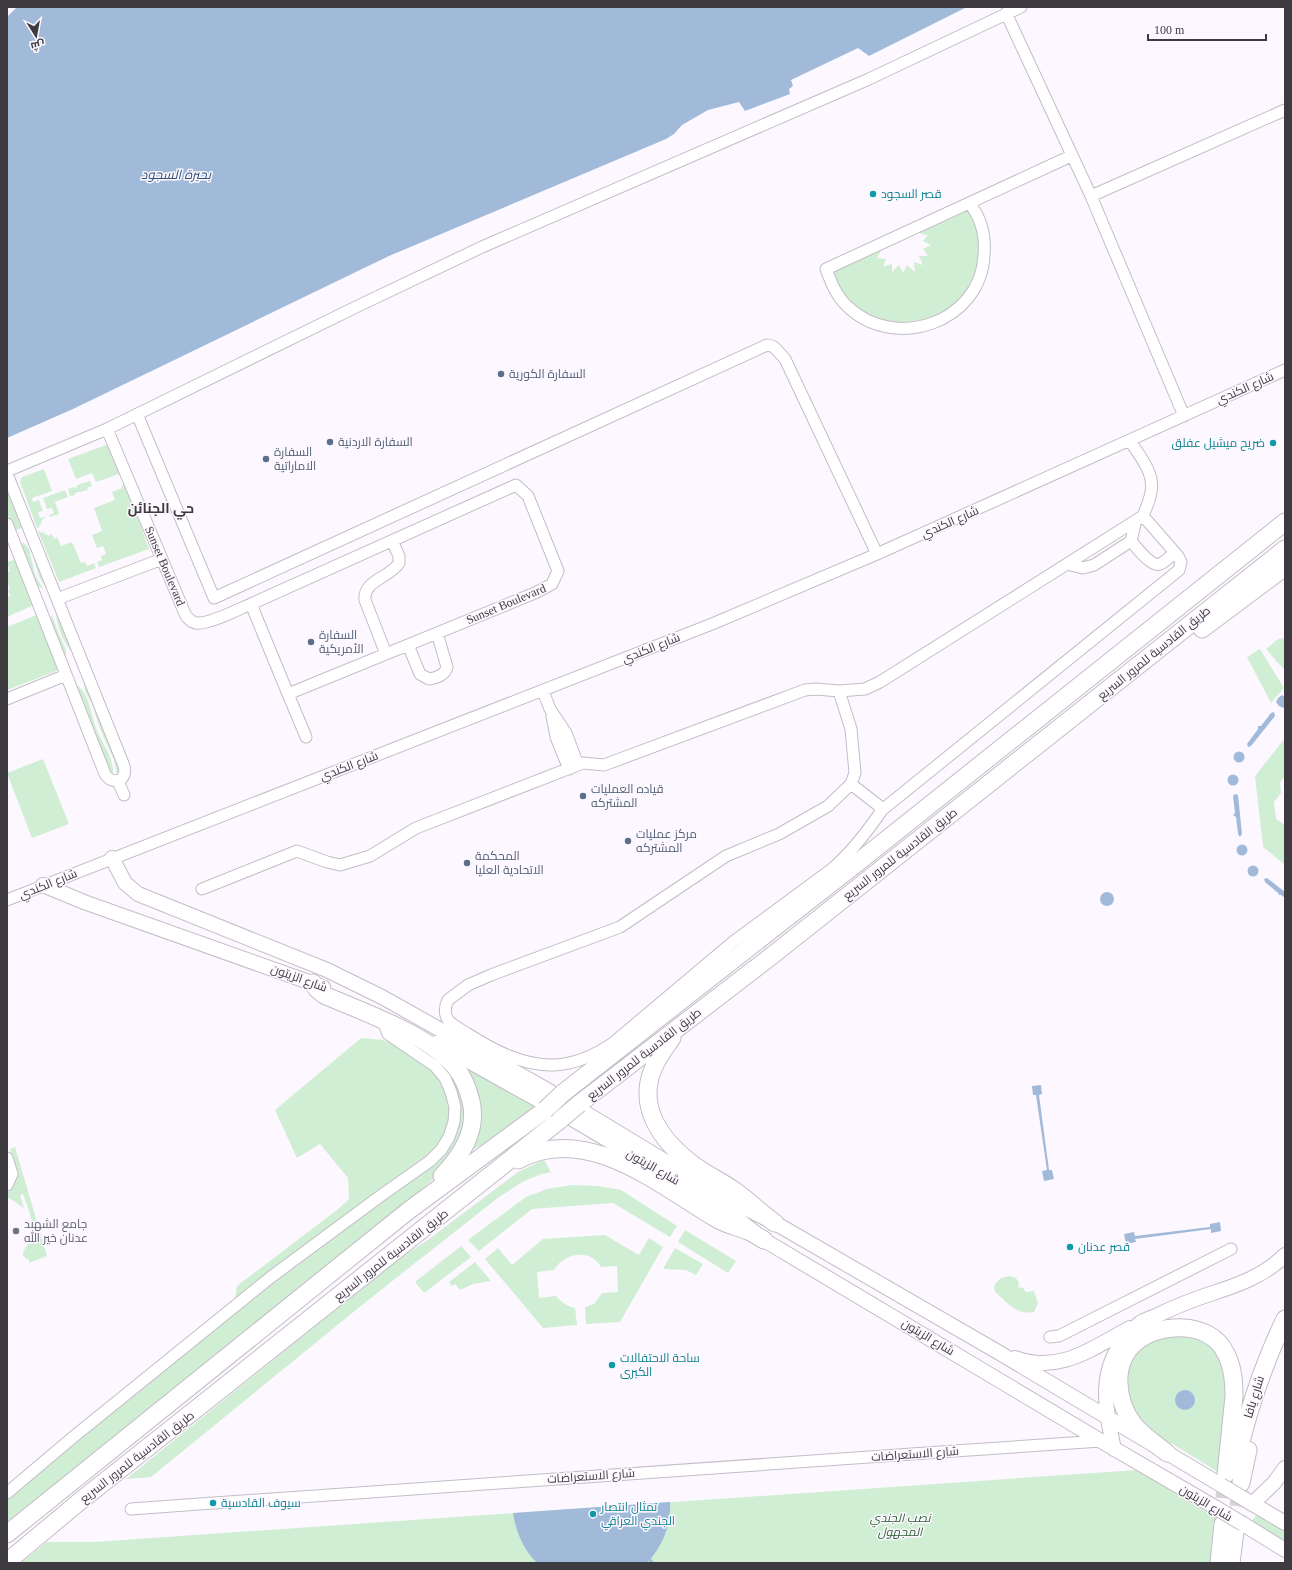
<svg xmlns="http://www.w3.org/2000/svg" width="1292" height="1570" font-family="'Times New Roman',Cairo,serif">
<rect width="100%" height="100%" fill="#fdf8ff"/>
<path fill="#d0eed3" d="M 968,208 L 975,217 L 981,239 L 983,260 L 965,296 L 950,310 L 932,319 L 912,324 L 872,320 L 842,295 L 830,270 L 878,249 L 881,251 L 877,258 L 886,259 L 883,267 L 892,264 L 892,272 L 899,265 L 903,273 L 907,265 L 915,272 L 914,262 L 923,265 L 919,256 L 928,256 L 923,249 L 931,245 L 923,241 L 928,235 L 921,234 L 920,230 Z
M 106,445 L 110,448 L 119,474 L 96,482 L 92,473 L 76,479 L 68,459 Z
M 44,469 L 52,491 L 32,498 L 33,502 L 39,500 L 43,511 L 38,512 L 40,518 L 46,517 L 41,521 L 42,524 L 39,525 L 40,527 L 37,528 L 20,482 L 22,477 Z
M 90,481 L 92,486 L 87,488 L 88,490 L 75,493 L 75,495 L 70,496 L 68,489 L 74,487 L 75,488 L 77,487 L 77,485 Z
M 125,484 L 149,549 L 99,567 L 97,562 L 102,560 L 101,556 L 106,554 L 103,546 L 97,548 L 92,535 L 102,531 L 94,508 L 115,500 L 112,492 L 122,488 L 121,486 Z
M 7,485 L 23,526 L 21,528 L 17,530 C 4,523 7,497 7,485 Z
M 65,490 L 68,497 L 55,502 L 59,514 L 50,517 L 49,515 L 54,513 L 52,508 L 47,509 L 43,498 Z
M 38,531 L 40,531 L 41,533 L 44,532 L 45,535 L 47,534 L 48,536 L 52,534 L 54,539 L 57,537 L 61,546 L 72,542 L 81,563 L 85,562 L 87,566 L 94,563 L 96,568 L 59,582 Z
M 27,540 L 30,541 L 47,586 L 46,587 C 34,574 36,555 27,540 Z
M 23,542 L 29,549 L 35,574 L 43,589 L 38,586 L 22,546 Z
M 12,544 L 34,605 L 7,617 L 7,597 L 10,596 L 8,590 L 10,589 L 7,580 L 7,572 L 10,571 L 7,562 L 14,560 L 9,545 Z
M 56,613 L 58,614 L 74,653 C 65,648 56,624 56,613 Z
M 39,614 L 59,670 L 7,690 L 7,627 Z
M 52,615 L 57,629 L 66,650 L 66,658 L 50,620 Z
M 1285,638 L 1285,670 L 1277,662 L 1266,649 L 1278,639 Z
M 1260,649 L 1284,688 L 1271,703 L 1247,657 Z
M 84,682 L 120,769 L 117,774 L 114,760 L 100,729 L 92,704 L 85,691 Z
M 77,685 C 90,695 91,714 96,728 C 102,744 114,757 113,775 L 110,772 Z
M 1285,738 L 1285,776 L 1280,782 L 1281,793 L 1274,802 L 1276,819 L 1285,825 L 1285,865 L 1263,847 L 1255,776 Z
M 43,759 L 69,824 L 32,838 L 7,773 Z
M 361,1038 L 383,1040 L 458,1060 L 535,1107 L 484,1144 L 456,1158 L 444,1170 L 345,1254 L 7,1528 L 7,1485 L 235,1298 L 237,1286 L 337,1210 L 349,1199 L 348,1178 L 320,1144 L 297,1158 L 275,1110 Z
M 15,1147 L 47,1256 L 29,1263 L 29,1260 L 23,1256 C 23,1247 31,1243 33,1236 C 36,1227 26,1203 23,1194 L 20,1195 L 24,1208 L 9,1198 L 7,1199 C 7,1190 13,1186 15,1178 C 18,1169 12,1158 10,1149 Z
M 544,1160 L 551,1172 L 542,1174 L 524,1181 L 499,1197 L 367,1301 L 151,1477 L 126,1479 L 397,1260 L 429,1239 L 518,1172 L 541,1161 Z
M 572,1185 L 598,1186 L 621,1190 L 677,1226 L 670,1237 L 613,1203 L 532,1209 L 479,1251 L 468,1240 L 526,1197 L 547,1189 Z
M 685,1230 L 736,1261 L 728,1273 L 678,1242 Z
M 605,1235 L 639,1255 L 649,1238 L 663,1247 L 620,1322 L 586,1324 L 585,1307 L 594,1304 L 602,1293 L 618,1292 L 617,1266 L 601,1267 C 590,1248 564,1253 554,1270 L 537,1272 L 539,1298 L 556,1296 C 562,1303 567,1306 575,1308 L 577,1325 L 543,1328 L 485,1259 L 498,1248 L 512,1265 L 543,1239 Z
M 461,1246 L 471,1257 L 424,1293 L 415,1282 Z
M 675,1248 L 703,1264 L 696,1275 L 686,1270 L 663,1269 Z
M 475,1262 L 491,1281 L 473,1284 L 460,1290 L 455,1284 L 452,1286 L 449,1282 Z
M 1010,1276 L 1016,1278 L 1019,1283 L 1018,1287 L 1023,1288 L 1026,1292 L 1034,1291 L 1038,1303 L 1034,1312 C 1017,1316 1007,1302 995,1292 L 994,1286 C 998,1279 1002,1277 1010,1276 Z
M 1173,1333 L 1205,1340 L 1221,1355 L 1229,1380 L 1218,1472 L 1153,1432 L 1140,1420 L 1133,1411 L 1124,1380 L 1129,1360 L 1144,1343 Z
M 1137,1470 L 1214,1517 L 1210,1563 L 21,1563 L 47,1542 L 94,1542 Z
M 1257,1514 L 1285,1529 L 1285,1543 L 1251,1522 Z"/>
<path fill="#a1bada" d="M 17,7 L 967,7 L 869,56 L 858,48 L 791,80 L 793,86 L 789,89 L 790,94 L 745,111 L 739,102 L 708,110 L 682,125 L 674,134 L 666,139 L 389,256 L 73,409 L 7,438 L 7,17 Z
M 1282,695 L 1285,697 L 1285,706 L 1283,708 L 1279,706 L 1276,702 L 1278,698 Z
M 1274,712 L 1275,716 L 1251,746 L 1248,747 L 1247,744 L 1258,729 L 1258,726 L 1261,726 L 1271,713 Z
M1233.5 757a5.5 5.5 0 1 1 11 0a5.5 5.5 0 1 1-11 0Z
M1227.5 780a5.5 5.5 0 1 1 11 0a5.5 5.5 0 1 1-11 0Z
M 1235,794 L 1238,795 L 1242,834 L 1240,837 L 1238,834 L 1236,817 L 1233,815 L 1235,813 L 1233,796 Z
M1236.5 850a5.5 5.5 0 1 1 11 0a5.5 5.5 0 1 1-11 0Z
M1247.5 871a5.5 5.5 0 1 1 11 0a5.5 5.5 0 1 1-11 0Z
M 1267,878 L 1285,892 L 1285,898 L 1281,895 L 1279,895 L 1278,893 L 1265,882 L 1264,879 Z
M1100 899a7 7 0 1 1 14 0a7 7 0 1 1-14 0Z
M 1041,1085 L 1042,1094 L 1039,1095 L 1049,1170 L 1052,1170 L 1054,1179 L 1044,1181 L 1042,1171 L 1047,1170 L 1036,1095 L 1033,1095 L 1032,1086 Z
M 1220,1222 L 1221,1231 L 1211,1233 L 1211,1229 L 1135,1239 L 1136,1242 L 1126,1244 L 1124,1234 L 1134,1232 L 1135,1236 L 1210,1227 L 1210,1224 Z
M1175 1400a10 10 0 1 1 20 0a10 10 0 1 1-20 0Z
M 670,1502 C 671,1525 663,1546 647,1563 L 537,1563 C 523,1549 516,1532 513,1513 Z"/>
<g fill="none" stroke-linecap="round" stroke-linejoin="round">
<path stroke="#a1bada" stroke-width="2.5" d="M 650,1560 L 653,1563"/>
<path stroke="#d7d2d9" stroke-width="17" stroke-dasharray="17 8" stroke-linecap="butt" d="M 1222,1523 L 1226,1474
M 1235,1531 L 1241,1483"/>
<defs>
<path id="minor" d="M 1006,13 L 1091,196 L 1184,416
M 1091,196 L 1285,110
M 970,203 C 973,209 978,215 980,222 C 984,232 985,244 984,255 C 981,323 894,352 847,306 C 836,296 831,282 826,269 L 1071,156
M 137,414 L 214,598 L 767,345 L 772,346 L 776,349 L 785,359 L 877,554
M 107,429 L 186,616 C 190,620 193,624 199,623 C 212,623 239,609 251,604 L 516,485 L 528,496 L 558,571 L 552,584 L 535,593 L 288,694 L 251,604
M 1130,441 C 1139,455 1155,473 1151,492 C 1150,500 1146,508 1143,516
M 7,471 L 107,429 L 358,306 L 482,247 L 869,79 L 1021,7
M 7,474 L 124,766 C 128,781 113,786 105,774 L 7,524
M 1136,520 L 1131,541 C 1136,547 1152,568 1160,564 C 1165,562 1170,556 1175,553
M 1067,564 L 1083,568 L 1094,565 L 1131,541
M 57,599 L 162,559
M 408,645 L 420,674 L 429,679 C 436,678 445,675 447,667 L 437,633
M 386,654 L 365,600 C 363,580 390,578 399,563 L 399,556 L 392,541
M 543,691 L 550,709 L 566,733 L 578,765
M 839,691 L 865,689 L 880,682 L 1143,516 L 1178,556 L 1181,562 L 1179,570 L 882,810 L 878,805 L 851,784
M 288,694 L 306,737
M 7,699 L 66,675
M 552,716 L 556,737 L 569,769
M 118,781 L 124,795
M 202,889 L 297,851 L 327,862 L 340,865 L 370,856 L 416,828 L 583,763 L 604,765 L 805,690 L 816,689 L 839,691 L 851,729 L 855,773 L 851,784 L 828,806 L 779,834 L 726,856 L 620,927 L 491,975 L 468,985 L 448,1000 C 445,1006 444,1014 448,1020 C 453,1026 462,1030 468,1034 C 493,1050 523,1066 554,1065 C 576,1064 594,1056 613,1043 L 733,942 L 832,869 C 852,852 867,832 882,810
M 7,900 L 712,624 L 877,554 L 1285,370
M 7,1158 L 12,1174 L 7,1185
M 1050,1337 L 1059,1336 L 1231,1249
M 970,1450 L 1101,1441
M 7,1493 L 72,1438 L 271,1277 L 379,1197 L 430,1161 L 441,1150 L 449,1137 L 454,1122 L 455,1107 L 451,1092 L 445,1078 L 435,1066 L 388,1034 L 383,1021
M 214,1503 L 969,1450
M 131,1509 L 213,1503"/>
<path id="major" d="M 112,858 L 125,883 L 138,894 L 327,970 L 382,997 L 551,1092
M 43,885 L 84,902 L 323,987
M 436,1043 L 540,1101
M 584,1112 L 731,1201 L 775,1223 L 998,1352 L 1221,1485
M 574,1120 L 725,1209 L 764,1240 L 1101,1441 L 1218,1509
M 1015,1358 C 1061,1374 1092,1348 1130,1328
M 1114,1449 C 1105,1408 1097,1368 1129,1334 C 1133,1331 1136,1326 1140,1323 C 1145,1320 1151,1318 1156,1316 C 1174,1307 1192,1300 1210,1294 C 1238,1285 1264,1276 1285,1255
M 1246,1500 L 1285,1523
M 1252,1504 L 1274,1483 L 1285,1468
M 1243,1524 L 1285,1550"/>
<path id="highway" d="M 1202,629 L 1285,567
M 313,983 L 317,989 L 324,995 C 363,1012 430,1035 456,1068 C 464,1078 468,1089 471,1101 C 478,1131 461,1156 442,1176
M 672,1038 C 665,1048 657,1058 653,1069 C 637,1108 662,1141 691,1163 C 705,1174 721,1181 735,1191 C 749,1201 761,1213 775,1223
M 563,1093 L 857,863 L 1285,522
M 579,1104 L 774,954 L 1285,549
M 518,1160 C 587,1122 660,1186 717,1219 C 727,1225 738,1227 748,1231 C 754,1234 759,1237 764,1240
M 1167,1453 C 1156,1444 1143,1436 1134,1425 C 1116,1401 1111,1363 1136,1342 C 1159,1322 1210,1321 1225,1352 C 1233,1366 1234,1381 1234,1396 L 1226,1474
M 1236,1463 C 1247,1413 1263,1365 1285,1319
M 1241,1483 L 1248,1450
M 7,1534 L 408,1211 L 545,1110
M 7,1562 L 79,1502 L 561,1119
M 1219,1563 L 1223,1524
M 1231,1563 L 1235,1531"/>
</defs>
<use href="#minor" stroke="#c4bcc7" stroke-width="13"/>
<use href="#major" stroke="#c4bcc7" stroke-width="16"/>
<use href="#highway" stroke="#c4bcc7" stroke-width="19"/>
<use href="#minor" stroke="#fff" stroke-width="11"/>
<use href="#major" stroke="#fff" stroke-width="14"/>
<use href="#highway" stroke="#fff" stroke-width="17"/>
<defs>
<path id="major-bridge" d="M 1221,1485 L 1246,1500
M 1218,1509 L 1243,1524"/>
<path id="highway-bridge" d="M 545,1110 L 563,1093
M 561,1119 L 579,1104"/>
</defs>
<use href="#major-bridge" stroke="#c4bcc7" stroke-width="16" stroke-linecap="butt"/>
<use href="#highway-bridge" stroke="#c4bcc7" stroke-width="19" stroke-linecap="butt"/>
<use href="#major-bridge" stroke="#fff" stroke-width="14"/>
<use href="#highway-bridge" stroke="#fff" stroke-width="17"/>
</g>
<g fill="#0f9aa8" stroke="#fdf8ff" stroke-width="1.5">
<circle cx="873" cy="194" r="4"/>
<circle cx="1273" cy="443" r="4"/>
<circle cx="1070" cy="1247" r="4"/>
<circle cx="612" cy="1365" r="4"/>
<circle cx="213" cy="1503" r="4"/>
<circle cx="593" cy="1514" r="4"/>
</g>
<g fill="#5c6f8a" stroke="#fdf8ff" stroke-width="1.5">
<circle cx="501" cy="374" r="4"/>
<circle cx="330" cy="442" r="4"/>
<circle cx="266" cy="459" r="4"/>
<circle cx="311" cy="642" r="4"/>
<circle cx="583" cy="796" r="4"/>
<circle cx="628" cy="841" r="4"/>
<circle cx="467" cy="863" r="4"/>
</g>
<circle fill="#6b7280" stroke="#fdf8ff" stroke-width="1.5" cx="16" cy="1231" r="4"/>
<g text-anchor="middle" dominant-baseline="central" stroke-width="3" stroke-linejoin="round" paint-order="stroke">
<g font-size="12" fill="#0d838f" stroke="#fdf8ff" text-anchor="start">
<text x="881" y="194">قصر السجود</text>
<text x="1265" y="443" text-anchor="end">ضريح ميشيل عفلق</text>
<text x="1078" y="1247">قصر عدنان</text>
<text x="620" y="1358">ساحة الاحتفالات<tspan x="620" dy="14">الكبرى</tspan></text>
<text x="221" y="1503">سيوف القادسية</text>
<text x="601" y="1507">تمثال انتصار<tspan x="601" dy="14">الجندي العراقي</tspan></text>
</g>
<g font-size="12" fill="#4e5e75" stroke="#fdf8ff" text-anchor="start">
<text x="509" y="374">السفارة الكورية</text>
<text x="338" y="442">السفارة الاردنية</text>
<text x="274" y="452">السفارة<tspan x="274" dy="14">الاماراتية</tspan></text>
<text x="319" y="635">السفارة<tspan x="319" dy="14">الأمريكية</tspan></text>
<text x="591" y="789">قياده العمليات<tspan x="591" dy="14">المشتركه</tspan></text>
<text x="636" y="834">مركز عمليات<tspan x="636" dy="14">المشتركه</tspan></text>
<text x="475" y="856">المحكمة<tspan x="475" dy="14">الاتحادية العليا</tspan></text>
</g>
<g font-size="12" fill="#3e3b40" stroke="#fdf8ff">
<text transform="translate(1245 388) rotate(-24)">شارع الكندي</text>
<text transform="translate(950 522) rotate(-24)">شارع الكندي</text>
<text transform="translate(165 566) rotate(67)">Sunset Boulevard</text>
<text transform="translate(506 604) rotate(-23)">Sunset Boulevard</text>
<text transform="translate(651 648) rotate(-22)">شارع الكندي</text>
<text transform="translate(1154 653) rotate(-39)">طريق القادسية للمرور السريع</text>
<text transform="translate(349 766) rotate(-21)">شارع الكندي</text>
<text transform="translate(900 854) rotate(-38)">طريق القادسية للمرور السريع</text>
<text transform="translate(48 884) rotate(-22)">شارع الكندي</text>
<text transform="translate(299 978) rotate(20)">شارع الزيتون</text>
<text transform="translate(644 1054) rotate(-38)">طريق القادسية للمرور السريع</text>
<text transform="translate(653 1167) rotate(30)">شارع الزيتون</text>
<text transform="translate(391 1255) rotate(-38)">طريق القادسية للمرور السريع</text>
<text transform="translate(928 1337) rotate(31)">شارع الزيتون</text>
<text transform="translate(1254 1397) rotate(-73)">شارع يافا</text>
<text transform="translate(915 1454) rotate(-4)">شارع الاستعراضات</text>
<text transform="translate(137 1457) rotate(-38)">طريق القادسية للمرور السريع</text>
<text transform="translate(591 1476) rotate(-4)">شارع الاستعراضات</text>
<text transform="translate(1206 1503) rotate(31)">شارع الزيتون</text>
</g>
<g font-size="12" fill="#5b616d" stroke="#fdf8ff" text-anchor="start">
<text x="24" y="1224">جامع الشهيد<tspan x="24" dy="14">عدنان خير الله</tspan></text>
</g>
<g font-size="12" font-style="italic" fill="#31623a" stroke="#fdf8ff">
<text x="900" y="1518">نصب الجندي<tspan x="900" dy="14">المجهول</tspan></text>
</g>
<g font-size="13" font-style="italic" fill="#2d507b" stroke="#fdf8ff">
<text x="176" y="174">بحيرة السجود</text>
</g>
<g font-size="14" font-weight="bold" fill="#3e3b40" stroke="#fdf8ff">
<text x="161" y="508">حي الجنائن</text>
</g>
</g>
<rect width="1292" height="1570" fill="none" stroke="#3e3b40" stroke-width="16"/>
<g transform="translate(36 36) rotate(169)" stroke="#fdf8ff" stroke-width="3" paint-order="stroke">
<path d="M0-3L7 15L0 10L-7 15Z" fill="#3e3b40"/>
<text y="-6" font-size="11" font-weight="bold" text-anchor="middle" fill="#3e3b40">ش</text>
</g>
<path d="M1148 34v6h118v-6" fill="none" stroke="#3e3b40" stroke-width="2"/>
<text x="1154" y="34" font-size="12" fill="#3e3b40" stroke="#fdf8ff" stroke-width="3" paint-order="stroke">100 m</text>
</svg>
